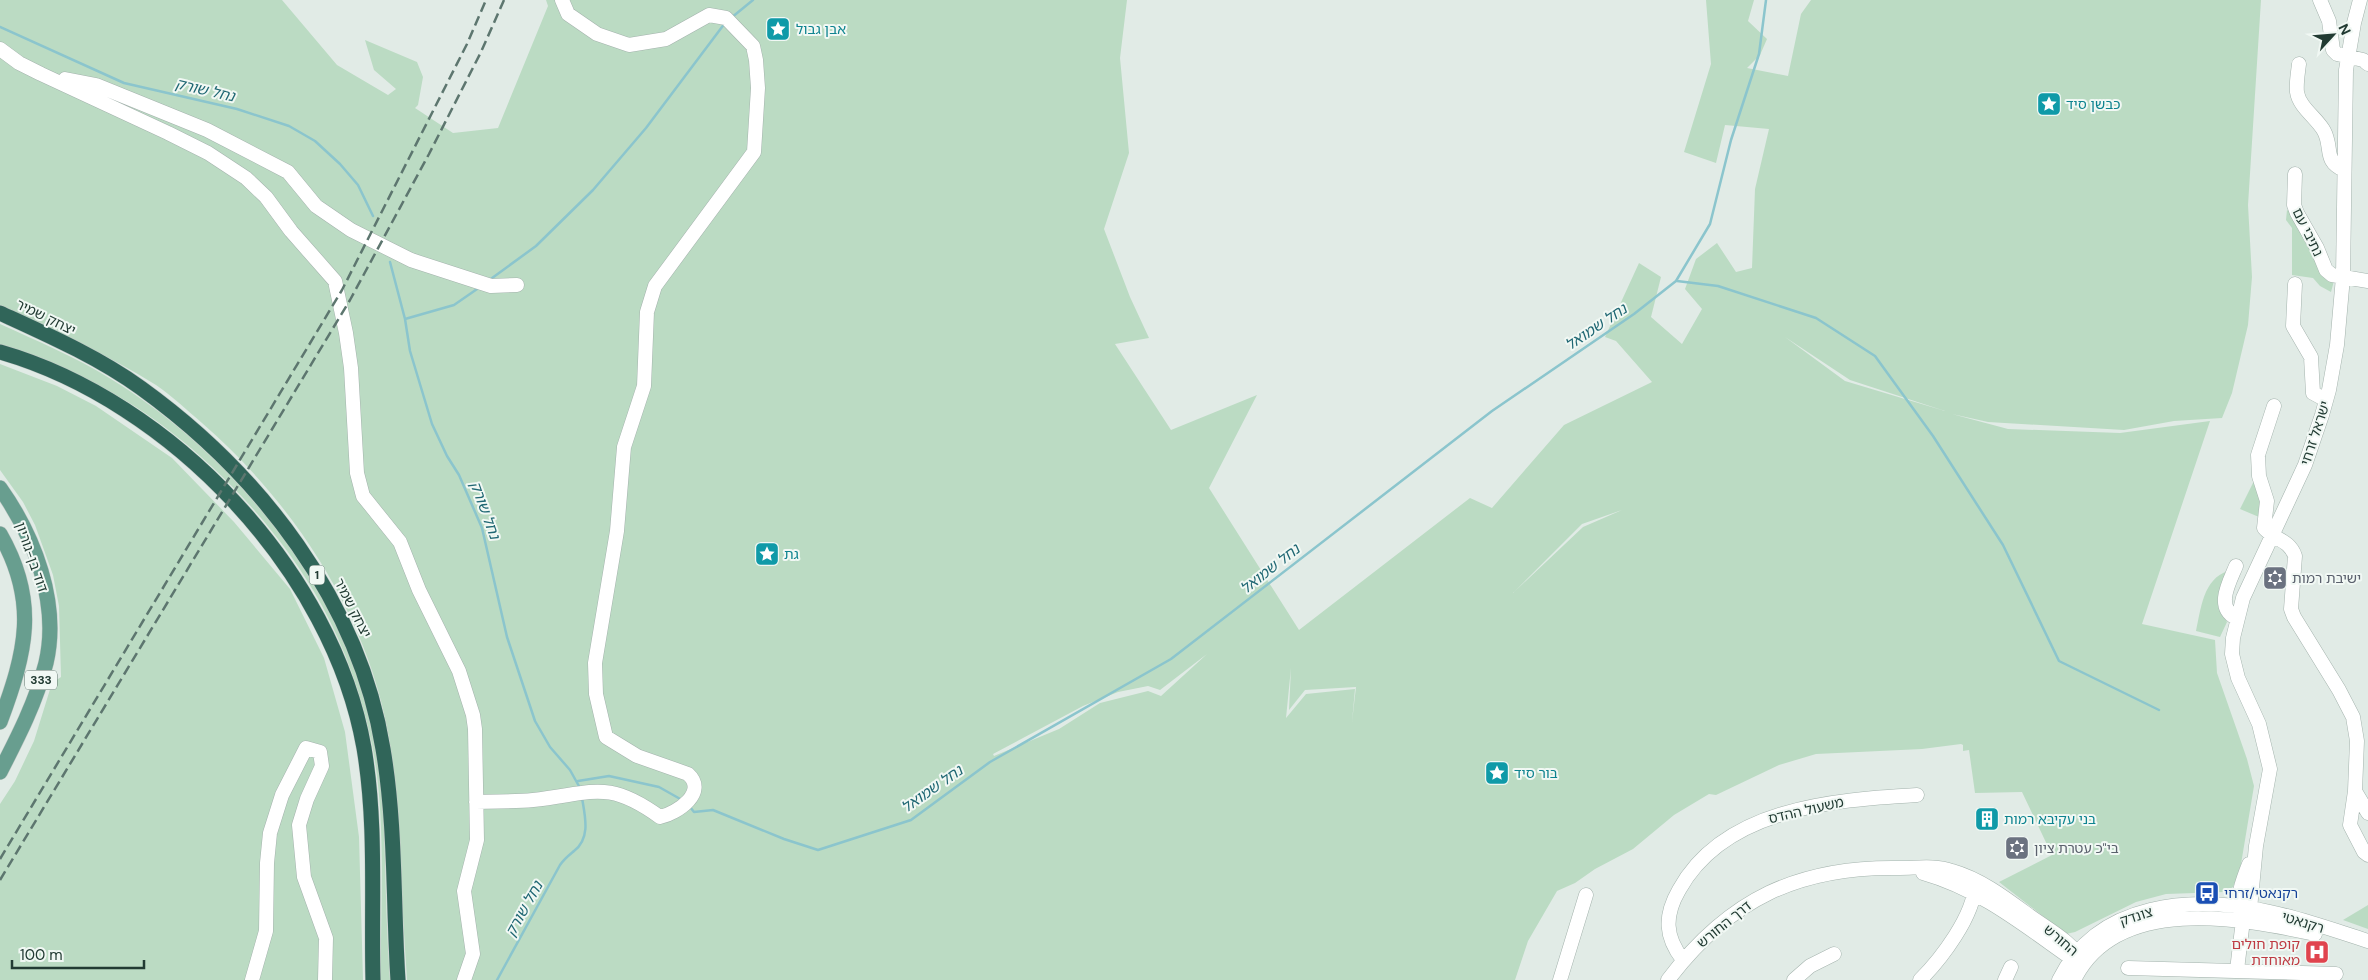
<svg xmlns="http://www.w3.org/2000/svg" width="2368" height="980" font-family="'DM Sans','Noto Sans Hebrew',sans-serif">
<rect width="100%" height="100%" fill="#e1ebe6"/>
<path fill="#bbdbc3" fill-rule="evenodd" d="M 0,0 L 282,0 L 337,65 L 388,95 L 396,89 L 374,70 L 365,40 L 417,62 L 423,77 L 418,105 L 415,108 L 453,133 L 498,128 L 548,6 L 546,0 L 1127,0 L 1120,58 L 1129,153 L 1104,229 L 1130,297 L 1149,338 L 1115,344 L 1171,430 L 1257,395 L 1209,488 L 1299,630 L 1470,498 L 1492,508 L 1564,425 L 1652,382 L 1616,341 L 1605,337 L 1639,263 L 1661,277 L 1651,317 L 1682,344 L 1702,309 L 1685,289 L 1696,259 L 1717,243 L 1736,272 L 1752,268 L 1755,189 L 1769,129 L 1725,125 L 1716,163 L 1684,152 L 1711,64 L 1706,0 L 1754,0 L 1748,21 L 1767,39 L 1760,55 L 1747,68 L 1788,76 L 1801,14 L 1811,0 L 2261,0 L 2248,205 L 2252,277 L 2248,325 L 2232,393 L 2222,418 L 2174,421 L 2124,430 L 1988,422 L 1952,414 L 2008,429 L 2120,433 L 2210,421 L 2142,624 L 2215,640 L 2217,673 L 2247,759 L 2254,786 L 2240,870 L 2233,887 L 2224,892 L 2166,894 L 2136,902 L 2075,932 L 2066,934 L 1999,882 L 2052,855 L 2022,792 L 1975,793 L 1969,750 L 1963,751 L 1963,745 L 1961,744 L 1922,749 L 1816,754 L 1779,765 L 1716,795 L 1709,794 L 1674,815 L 1633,849 L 1595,869 L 1575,883 L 1557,891 L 1528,941 L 1515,980 L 407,980 C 404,933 401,886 398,839 C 396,804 395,768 388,733 C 367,614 292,501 202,423 C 187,410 172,396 156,385 C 107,354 52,330 0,305 ZM 1785,337 L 1850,380 L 1945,411 L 1845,381 ZM 1622,510 L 1583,527 L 1513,593 L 1582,524 ZM 1207,654 L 1161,696 L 1148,691 L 1100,703 L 1059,729 L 994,756 L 993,754 L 1083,706 L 1118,692 L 1148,686 L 1160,690 ZM 1291,668 L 1289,710 L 1305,690 L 1356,687 L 1352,722 L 1355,689 L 1306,694 L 1286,718 Z
M 2287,210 L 2292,213 L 2334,281 L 2331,292 L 2320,286 L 2313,278 L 2292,275 L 2292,228 L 2286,220 Z
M 0,324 C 37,341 76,357 111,379 C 209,439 294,534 344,638 C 361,675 371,717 378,757 C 385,790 384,826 385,860 C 386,900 387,940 390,980 L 381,980 C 380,904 387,820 372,745 C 362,696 345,648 321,604 C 275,520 190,434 105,389 C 71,371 36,357 0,346 Z
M 0,364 L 57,386 L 96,406 L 172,458 L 234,522 L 290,589 L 324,658 L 345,732 L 359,837 L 363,980 L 0,980 L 0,804 L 15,781 L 34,741 L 52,683 L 61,677 L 59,606 L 53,575 L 35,525 L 23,502 L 0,470 Z
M 2255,479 L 2261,495 L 2259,517 L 2240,509 Z
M 2228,571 C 2218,594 2214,599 2227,622 L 2220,637 L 2196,631 C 2201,609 2203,579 2228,571 Z
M 2368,905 L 2368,929 L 2343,920 Z"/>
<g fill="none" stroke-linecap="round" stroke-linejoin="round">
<path stroke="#8bc5cd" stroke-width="2.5" d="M 731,18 L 753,0
M 0,27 L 124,83 L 237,109 L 289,126 L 315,141 L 340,164 L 358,185 L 373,216
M 390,262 L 405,319 L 410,351 L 432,424 L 447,456 L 459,475 L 482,528 L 507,637 L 535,721 L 550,747 L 570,770 L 580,788
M 488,281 L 536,246 L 593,190 L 646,128 L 725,23
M 1677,281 L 1718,286 L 1816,318 L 1875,356 L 1933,436 L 2003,545 L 2059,661 L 2159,710
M 405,319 L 454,305 L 480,287
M 578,781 L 609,776 L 659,787 L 682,800
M 690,807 L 694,812 L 713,810 L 784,839 L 818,850 L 911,820 L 990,762 L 1171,659 L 1492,411 L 1634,314 L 1676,281 L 1710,224 L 1731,140 L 1759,54 L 1766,0
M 497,980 L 560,865 C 564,859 568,856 574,851 C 591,838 585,816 582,798"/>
<defs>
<path id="minor" d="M 2320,0 L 2329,21 L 2333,50 L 2337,54 L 2363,60 L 2368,64
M 0,49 L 19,63 L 41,74 L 168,133 L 208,153 L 246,178 L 266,197 L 291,231 L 335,281 L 346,333 L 351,368 L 357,473 L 363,496 L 400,542 L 419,590 L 459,671 L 473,715 L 475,729 L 477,840 L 464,891 L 473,954 L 464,980
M 2299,64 C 2298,73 2296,83 2297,92 C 2299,107 2317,118 2324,131 C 2333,148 2323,161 2344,170
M 65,79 L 96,85 L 207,130 L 288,172 L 316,206 L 351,230 L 411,260 L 491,286 L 517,285
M 2295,174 L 2294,205 L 2297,213 L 2317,248 L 2326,270 L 2332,275 L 2368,281
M 2295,284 L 2293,326 L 2311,357 L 2313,393 L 2326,400
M 2274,406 L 2258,455 L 2259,476 L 2267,501 L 2264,528 C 2274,540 2289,539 2295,556 L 2291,609 L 2294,617 L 2339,690 L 2353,717 L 2357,741 L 2355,791 L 2350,825 L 2364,852 L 2368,855
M 2236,566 C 2229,583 2215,607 2236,618
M 2355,791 L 2368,813
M 476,802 C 495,801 514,802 533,800 C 592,794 606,778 660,817 C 678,813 708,792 688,774 L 637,756 L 606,737 L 596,694 L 595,663 L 617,531 L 624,447 L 644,386 L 647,312 L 655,286 L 754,152 L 758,88 L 756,60 L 753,46 L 726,18 L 709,15 L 666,39 L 629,45 L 597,34 L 568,14 L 562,0
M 1923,873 C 1980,889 2024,925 2071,958 L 2079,961
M 2241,915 C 2235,899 2243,879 2249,864
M 1683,960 C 1665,937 1664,916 1679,890 C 1724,808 1833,800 1917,795
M 2128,968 L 2336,974
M 2237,970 L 2243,920 L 2250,909 L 2256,846 L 2270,769 L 2259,724 L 2238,678 L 2232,654 L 2233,638 L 2243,598 L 2305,465 L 2322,415 L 2329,390 L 2337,345 L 2343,277 L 2346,70 L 2354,23 L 2360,0
M 252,980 L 266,931 L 267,863 L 270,833 L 282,795 L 306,748 L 320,752 L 322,766 L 307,799 L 299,825 L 304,877 L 326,938 L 325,980
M 1560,980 L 1586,895
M 1668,980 C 1729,899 1799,866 1900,868 C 1917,868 1935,865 1952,871 C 1980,879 2004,897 2027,914 C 2047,929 2072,941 2084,963
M 1794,980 L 1810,966 L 1834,954
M 1920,980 C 1941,959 1974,916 1975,885
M 2005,980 L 2011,967
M 2059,980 C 2098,901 2193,895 2270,912 C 2303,919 2336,931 2368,941
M 2074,980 C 2116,894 2241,918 2315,934"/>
<path id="major" d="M 0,488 C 34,536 60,603 46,663 C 36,702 18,737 0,772
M 0,534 C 39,602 26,652 0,722"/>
<path id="highway" d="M 0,313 C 48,335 98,357 141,388 C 260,474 359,601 383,749 C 396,825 393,904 398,980
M 0,352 C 171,401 333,571 364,748 C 377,825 371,903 373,980"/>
</defs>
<use href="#minor" stroke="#a4b3ad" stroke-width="15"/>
<use href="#major" stroke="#c1c8c6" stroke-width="16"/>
<use href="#highway" stroke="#c1c8c6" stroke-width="16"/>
<use href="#minor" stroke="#fff" stroke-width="14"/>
<use href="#major" stroke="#689e8f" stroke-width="15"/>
<use href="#highway" stroke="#306559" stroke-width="15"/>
<path stroke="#5d766f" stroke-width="2.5" stroke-dasharray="10 5" stroke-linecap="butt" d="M 0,859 L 342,290 L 467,44 L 486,0
M 0,880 L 350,300 L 429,154 L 481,52 L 504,0"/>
</g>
<defs>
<symbol id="sight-square" viewBox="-11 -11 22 22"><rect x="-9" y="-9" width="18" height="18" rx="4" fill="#0f9aa8" stroke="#f1f8f4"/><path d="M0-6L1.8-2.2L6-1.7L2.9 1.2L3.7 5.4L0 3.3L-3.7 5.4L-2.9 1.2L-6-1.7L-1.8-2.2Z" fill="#fff"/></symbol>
<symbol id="synagogue-square" viewBox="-11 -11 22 22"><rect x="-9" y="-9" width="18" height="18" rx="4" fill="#6b7280" stroke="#f1f8f4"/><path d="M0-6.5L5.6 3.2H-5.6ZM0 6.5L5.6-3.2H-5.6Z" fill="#fff"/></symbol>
<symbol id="building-square" viewBox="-11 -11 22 22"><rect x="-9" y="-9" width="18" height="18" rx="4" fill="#0f9aa8" stroke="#f1f8f4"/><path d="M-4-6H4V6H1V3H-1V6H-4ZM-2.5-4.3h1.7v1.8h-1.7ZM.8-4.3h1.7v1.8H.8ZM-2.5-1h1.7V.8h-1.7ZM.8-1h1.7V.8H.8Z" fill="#fff"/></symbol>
<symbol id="bus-square" viewBox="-11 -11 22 22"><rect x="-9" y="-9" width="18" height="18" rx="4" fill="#1a4fb4" stroke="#f1f8f4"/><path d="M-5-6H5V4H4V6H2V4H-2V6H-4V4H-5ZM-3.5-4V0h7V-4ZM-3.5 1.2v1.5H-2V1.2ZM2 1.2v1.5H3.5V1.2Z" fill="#fff"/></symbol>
<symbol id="hospital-square" viewBox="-11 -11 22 22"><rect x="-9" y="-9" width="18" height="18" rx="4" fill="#e0444e" stroke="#f1f8f4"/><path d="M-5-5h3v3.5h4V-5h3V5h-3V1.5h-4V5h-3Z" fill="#fff"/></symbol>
</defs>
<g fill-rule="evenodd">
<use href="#sight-square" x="764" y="15" width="28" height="28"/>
<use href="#sight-square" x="2035" y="90" width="28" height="28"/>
<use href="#sight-square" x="753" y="540" width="28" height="28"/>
<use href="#synagogue-square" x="2261" y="564" width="28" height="28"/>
<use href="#sight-square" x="1483" y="759" width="28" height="28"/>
<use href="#building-square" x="1973" y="805" width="28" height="28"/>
<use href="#synagogue-square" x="2003" y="834" width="28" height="28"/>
<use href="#bus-square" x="2193" y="879" width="28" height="28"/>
<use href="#hospital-square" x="2303" y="938" width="28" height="28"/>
</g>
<g text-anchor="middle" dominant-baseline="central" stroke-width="4" stroke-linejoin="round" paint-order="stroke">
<g fill="#f1f8f4" stroke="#60746d" stroke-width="1">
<rect x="309.5" y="565.5" width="15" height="19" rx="4"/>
<rect x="25" y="670.5" width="32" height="19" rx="4"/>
</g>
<g font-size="12" font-weight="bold" fill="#223b33">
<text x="317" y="575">1</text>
<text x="41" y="680">333</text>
</g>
<g font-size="14" fill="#0d838f" stroke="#f1f8f4" text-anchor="start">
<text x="796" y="29">אבן גבול</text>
<text x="2066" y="104">כבשן סיד</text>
<text x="784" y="554">גת</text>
<text x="1514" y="773">בור סיד</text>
<text x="2004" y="819">בני עקיבא רמות</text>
</g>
<g font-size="14" fill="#223b33" stroke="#f1f8f4">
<text transform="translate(2308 232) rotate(64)">נתיבי עם</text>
<text transform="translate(46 317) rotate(26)">יצחק שמיר</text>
<text transform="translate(2315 433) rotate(-72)">ישראל זרחי</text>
<text transform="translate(32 557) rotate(71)">דוד בן-גוריון</text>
<text transform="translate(353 608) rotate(63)">יצחק שמיר</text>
<text transform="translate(1806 810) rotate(-13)">משעול ההדס</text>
<text transform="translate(2136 916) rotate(-18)">צונדק</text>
<text transform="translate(2303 922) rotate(17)">רקנאטי</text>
<text transform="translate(1724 924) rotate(-39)">דרך החורש</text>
<text transform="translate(2061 940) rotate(40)">החורש</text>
</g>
<g font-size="14" fill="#5b616d" stroke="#f1f8f4" text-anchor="start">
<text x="2292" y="578">ישיבת רמות</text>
<text x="2034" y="848">בי"כ עטרת ציון</text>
</g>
<g font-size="14" fill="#164399" stroke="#f1f8f4" text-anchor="start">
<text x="2224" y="893">רקנאטי/זרחי</text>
</g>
<g font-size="14" fill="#be3a42" stroke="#f1f8f4" text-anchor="end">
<text x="2300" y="944">קופת חולים<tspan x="2300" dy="16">מאוחדת</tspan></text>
</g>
<g font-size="15" font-style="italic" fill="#1f6773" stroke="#f1f8f4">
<text transform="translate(205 90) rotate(13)">נחל שורק</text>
<text transform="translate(1596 327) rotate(-34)">נחל שמואל</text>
<text transform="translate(485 510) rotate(70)">נחל שורק</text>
<text transform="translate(1270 569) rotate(-38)">נחל שמואל</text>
<text transform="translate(932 789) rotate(-35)">נחל שמואל</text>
<text transform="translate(524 909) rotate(-61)">נחל שורק</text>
</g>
</g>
<g transform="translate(2333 35) rotate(64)" stroke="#f1f8f4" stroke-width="4" paint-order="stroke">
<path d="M0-4L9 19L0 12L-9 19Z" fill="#223b33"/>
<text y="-8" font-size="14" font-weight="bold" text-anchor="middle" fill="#223b33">N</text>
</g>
<path d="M12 960v8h132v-8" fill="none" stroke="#223b33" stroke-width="2.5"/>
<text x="20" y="960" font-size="15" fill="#223b33" stroke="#f1f8f4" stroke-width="4" paint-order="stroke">100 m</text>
</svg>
